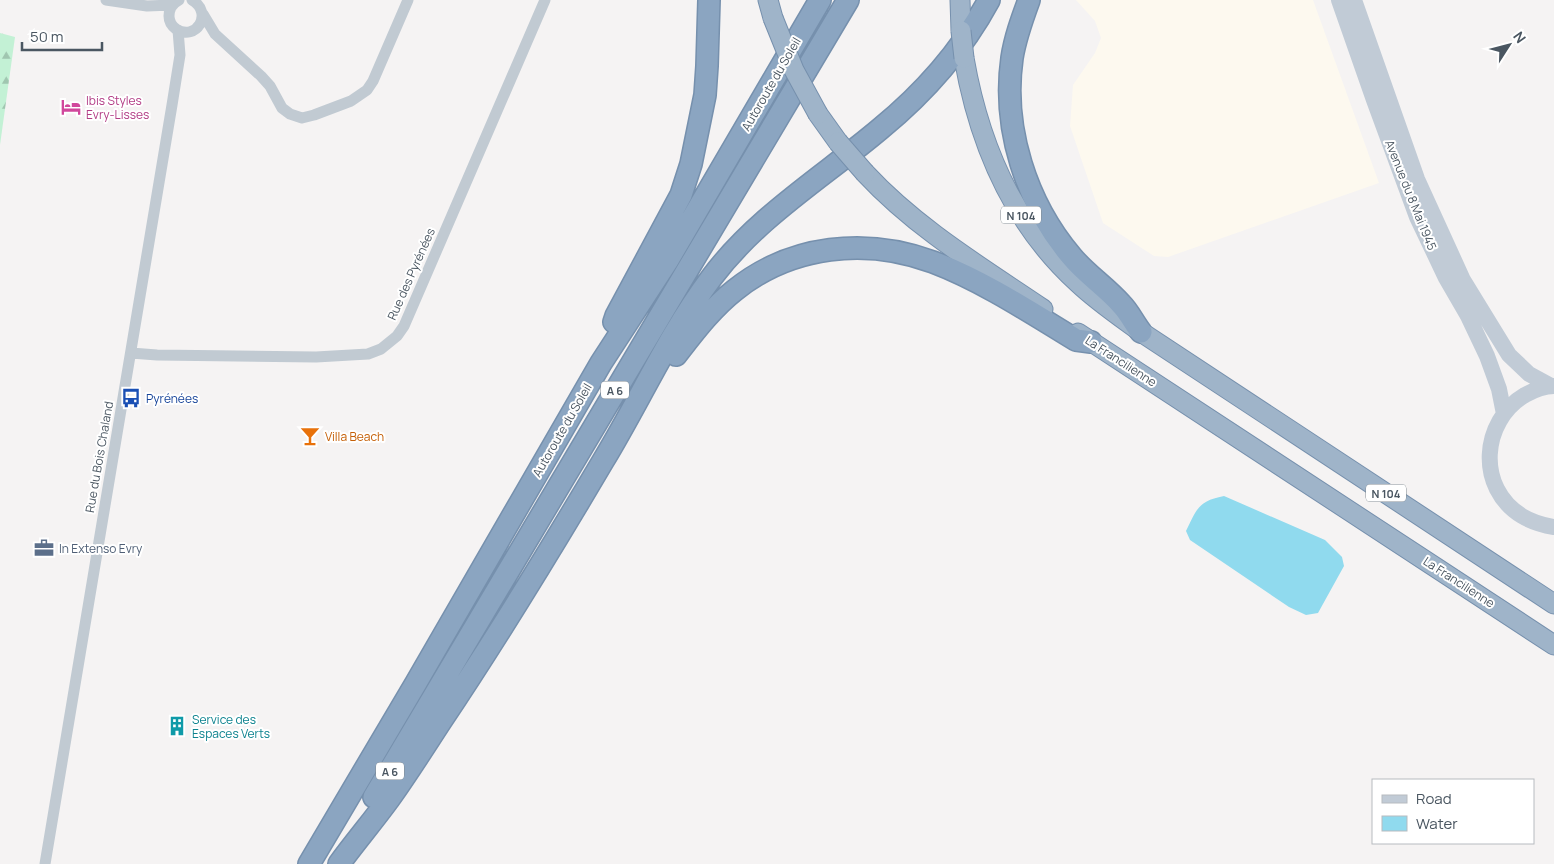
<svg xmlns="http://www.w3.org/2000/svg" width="1554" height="864" font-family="Manrope,sans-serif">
<defs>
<pattern id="forest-firs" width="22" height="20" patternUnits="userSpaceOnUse" patternTransform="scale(1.25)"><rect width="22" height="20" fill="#c3f1d5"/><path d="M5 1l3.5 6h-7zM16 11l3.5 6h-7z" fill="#a0c6b0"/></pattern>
</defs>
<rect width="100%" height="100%" fill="#f5f3f3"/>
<path fill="#fdf9ef" d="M 1076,0 L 1313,0 L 1379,183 L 1168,257 L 1154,256 L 1103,223 L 1070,126 L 1073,85 L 1095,53 L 1101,38 L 1095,21 Z"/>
<path fill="url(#forest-firs)" d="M 0,33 L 15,37 L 0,145 Z"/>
<path fill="#90daee" d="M 1224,496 L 1325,540 L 1342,557 L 1344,566 L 1318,613 L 1306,615 L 1289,607 L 1190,540 L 1186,531 C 1197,509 1198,501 1224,496 Z"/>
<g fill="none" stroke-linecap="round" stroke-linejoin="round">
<defs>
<path id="trunk" d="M 768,0 L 773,18
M 960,0 L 961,31
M 964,58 C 979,144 1012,223 1078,283 C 1097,301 1119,316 1141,332 L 1554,604
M 818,114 L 838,142
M 865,173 C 916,228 981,267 1043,309
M 1078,333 L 1554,645"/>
<path id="motorway" d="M 1029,0 C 1022,19 1015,38 1012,58 C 1002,128 1026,203 1072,257 C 1086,274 1106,287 1121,304 C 1129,312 1134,323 1141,332
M 614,322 L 616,316 L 681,195 L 691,164 L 705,95 L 707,66 L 709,0
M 676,355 C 694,332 712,308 735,290 C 791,245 866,237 933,262 C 983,281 1030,312 1076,340 L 1091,342
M 374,797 L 848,0
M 309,864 L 416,683 L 601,363 L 668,260 L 820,0
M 339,864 C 355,842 373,821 389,799 C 407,774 424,747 441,721 C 498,636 551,549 603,461 C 640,400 669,334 712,277 C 757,217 823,177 880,129 C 924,93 962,50 989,0"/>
</defs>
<use href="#trunk" stroke="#7690ad" stroke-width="21"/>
<use href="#motorway" stroke="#7690ad" stroke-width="24"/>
<path stroke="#c1cad2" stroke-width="11" d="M 106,0 L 147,6 L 172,5
M 179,0 C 173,3 169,8 169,16 C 169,21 172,26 176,29 C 196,42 214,13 192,0
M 203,14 L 215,34 L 261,76 L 270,86 L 282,108 L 290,114 L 302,118 L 314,115 L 351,101 L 367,90 L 373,81 L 408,0
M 131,353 L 157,355 L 316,357 L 368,354 L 381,349 L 397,336 L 404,326 L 545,0
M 45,864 L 172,105 L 180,55 L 178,30"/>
<path stroke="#c1cbd6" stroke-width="16" d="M 1339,0 L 1374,100 L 1417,217 L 1446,278 L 1468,316 L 1487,356 L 1499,389 L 1504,414
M 1354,0 L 1417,179 L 1463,280 L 1509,355 L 1529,374 L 1551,386
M 1554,386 C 1544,386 1534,390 1525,395 C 1481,421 1476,488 1522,516 C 1532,522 1542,525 1554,527"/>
<use href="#trunk" stroke="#9fb4c9" stroke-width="19"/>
<use href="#motorway" stroke="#8ba5c1" stroke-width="21"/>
<defs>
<path id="trunk-bridge" d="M 773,18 L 794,70 L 818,114
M 961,31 L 964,58
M 838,142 L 865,173"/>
</defs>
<use href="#trunk-bridge" stroke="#7690ad" stroke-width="21" stroke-linecap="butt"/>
<use href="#trunk-bridge" stroke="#9fb4c9" stroke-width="19"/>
</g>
<defs>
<symbol id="hotel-bare" viewBox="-9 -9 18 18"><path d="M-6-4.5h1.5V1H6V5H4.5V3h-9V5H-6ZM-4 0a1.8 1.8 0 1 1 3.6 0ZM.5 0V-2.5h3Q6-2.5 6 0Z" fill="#d1479c" stroke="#fff" stroke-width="2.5" paint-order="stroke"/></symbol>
<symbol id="bus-bare" viewBox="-9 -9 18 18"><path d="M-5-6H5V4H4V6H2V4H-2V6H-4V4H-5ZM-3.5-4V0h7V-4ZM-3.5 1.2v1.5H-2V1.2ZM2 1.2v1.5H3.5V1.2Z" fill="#1a4fb4" stroke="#fff" stroke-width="2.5" paint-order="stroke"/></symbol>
<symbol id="bar-bare" viewBox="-9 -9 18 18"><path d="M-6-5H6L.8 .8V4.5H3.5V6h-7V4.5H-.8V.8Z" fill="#e8710a" stroke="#fff" stroke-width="2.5" paint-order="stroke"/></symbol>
<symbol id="office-bare" viewBox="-9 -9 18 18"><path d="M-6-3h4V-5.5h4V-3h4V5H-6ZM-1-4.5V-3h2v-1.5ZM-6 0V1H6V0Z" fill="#5c6f8a" stroke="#fff" stroke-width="2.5" paint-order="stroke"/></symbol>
<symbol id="building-bare" viewBox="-9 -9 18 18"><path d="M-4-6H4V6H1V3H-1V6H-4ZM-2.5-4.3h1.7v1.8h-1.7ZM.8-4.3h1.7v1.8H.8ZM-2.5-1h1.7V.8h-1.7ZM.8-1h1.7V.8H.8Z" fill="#0f9aa8" stroke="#fff" stroke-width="2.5" paint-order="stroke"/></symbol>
</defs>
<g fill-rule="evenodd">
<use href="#hotel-bare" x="57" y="93" width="28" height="28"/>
<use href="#bus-bare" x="117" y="384" width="28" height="28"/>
<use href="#bar-bare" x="296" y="422" width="28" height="28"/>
<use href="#office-bare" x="30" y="534" width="28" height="28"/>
<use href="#building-bare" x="163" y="712" width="28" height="28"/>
</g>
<g text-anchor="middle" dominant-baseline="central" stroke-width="4" stroke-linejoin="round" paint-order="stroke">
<g fill="#fff" stroke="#808990" stroke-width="1">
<rect x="1001" y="206.5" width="40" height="17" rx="4"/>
<rect x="601" y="381.5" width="28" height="17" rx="4"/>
<rect x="1366" y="484.5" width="40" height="17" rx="4"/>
<rect x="376" y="762.5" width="28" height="17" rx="4"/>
</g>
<g font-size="11" font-weight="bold" fill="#4a5661">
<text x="1021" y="215">N 104</text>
<text x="615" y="390">A 6</text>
<text x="1386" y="493">N 104</text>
<text x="390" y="771">A 6</text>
</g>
<g font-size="12" fill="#4a5661" stroke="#fff">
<text transform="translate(771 84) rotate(-60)">Autoroute du Soleil</text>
<text transform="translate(1411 195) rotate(68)">Avenue du 8 Mai 1945</text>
<text transform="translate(411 274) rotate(-66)">Rue des Pyrénées</text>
<text transform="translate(1121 361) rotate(33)">La Francilienne</text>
<text transform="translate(562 430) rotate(-60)">Autoroute du Soleil</text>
<text transform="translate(99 457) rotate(-80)">Rue du Bois Chaland</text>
<text transform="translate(1459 582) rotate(33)">La Francilienne</text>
</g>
<g font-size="12" fill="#b23c85" stroke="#fff" text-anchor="start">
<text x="86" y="100">Ibis Styles<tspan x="86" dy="14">Evry-Lisses</tspan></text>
</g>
<g font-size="12" fill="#164399" stroke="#fff" text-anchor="start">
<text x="146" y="398">Pyrénées</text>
</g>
<g font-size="12" fill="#c56008" stroke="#fff" text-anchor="start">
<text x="325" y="436">Villa Beach</text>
</g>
<g font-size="12" fill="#4e5e75" stroke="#fff" text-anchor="start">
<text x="59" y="548">In Extenso Evry</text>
</g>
<g font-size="12" fill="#0d838f" stroke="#fff" text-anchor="start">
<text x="192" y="719">Service des<tspan x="192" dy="14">Espaces Verts</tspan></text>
</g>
</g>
<rect x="1372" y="779" width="162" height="65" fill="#ffffff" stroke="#b7bbc0"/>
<rect x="1382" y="795" width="25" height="8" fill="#c1cbd6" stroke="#b7bbc0"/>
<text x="1416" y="804" font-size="15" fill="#4a5661">Road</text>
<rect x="1382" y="816" width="25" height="15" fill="#90daee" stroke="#b7bbc0"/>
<text x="1416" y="829" font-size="15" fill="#4a5661">Water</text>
<g transform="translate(1509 45) rotate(54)" stroke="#ffffff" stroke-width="4" paint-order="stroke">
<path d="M0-4L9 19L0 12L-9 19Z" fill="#4a5661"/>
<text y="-8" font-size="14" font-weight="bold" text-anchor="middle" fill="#4a5661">N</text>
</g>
<path d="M22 42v8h80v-8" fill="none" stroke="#4a5661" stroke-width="2.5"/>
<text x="30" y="42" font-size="15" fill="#4a5661" stroke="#ffffff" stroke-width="4" paint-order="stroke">50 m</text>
</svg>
